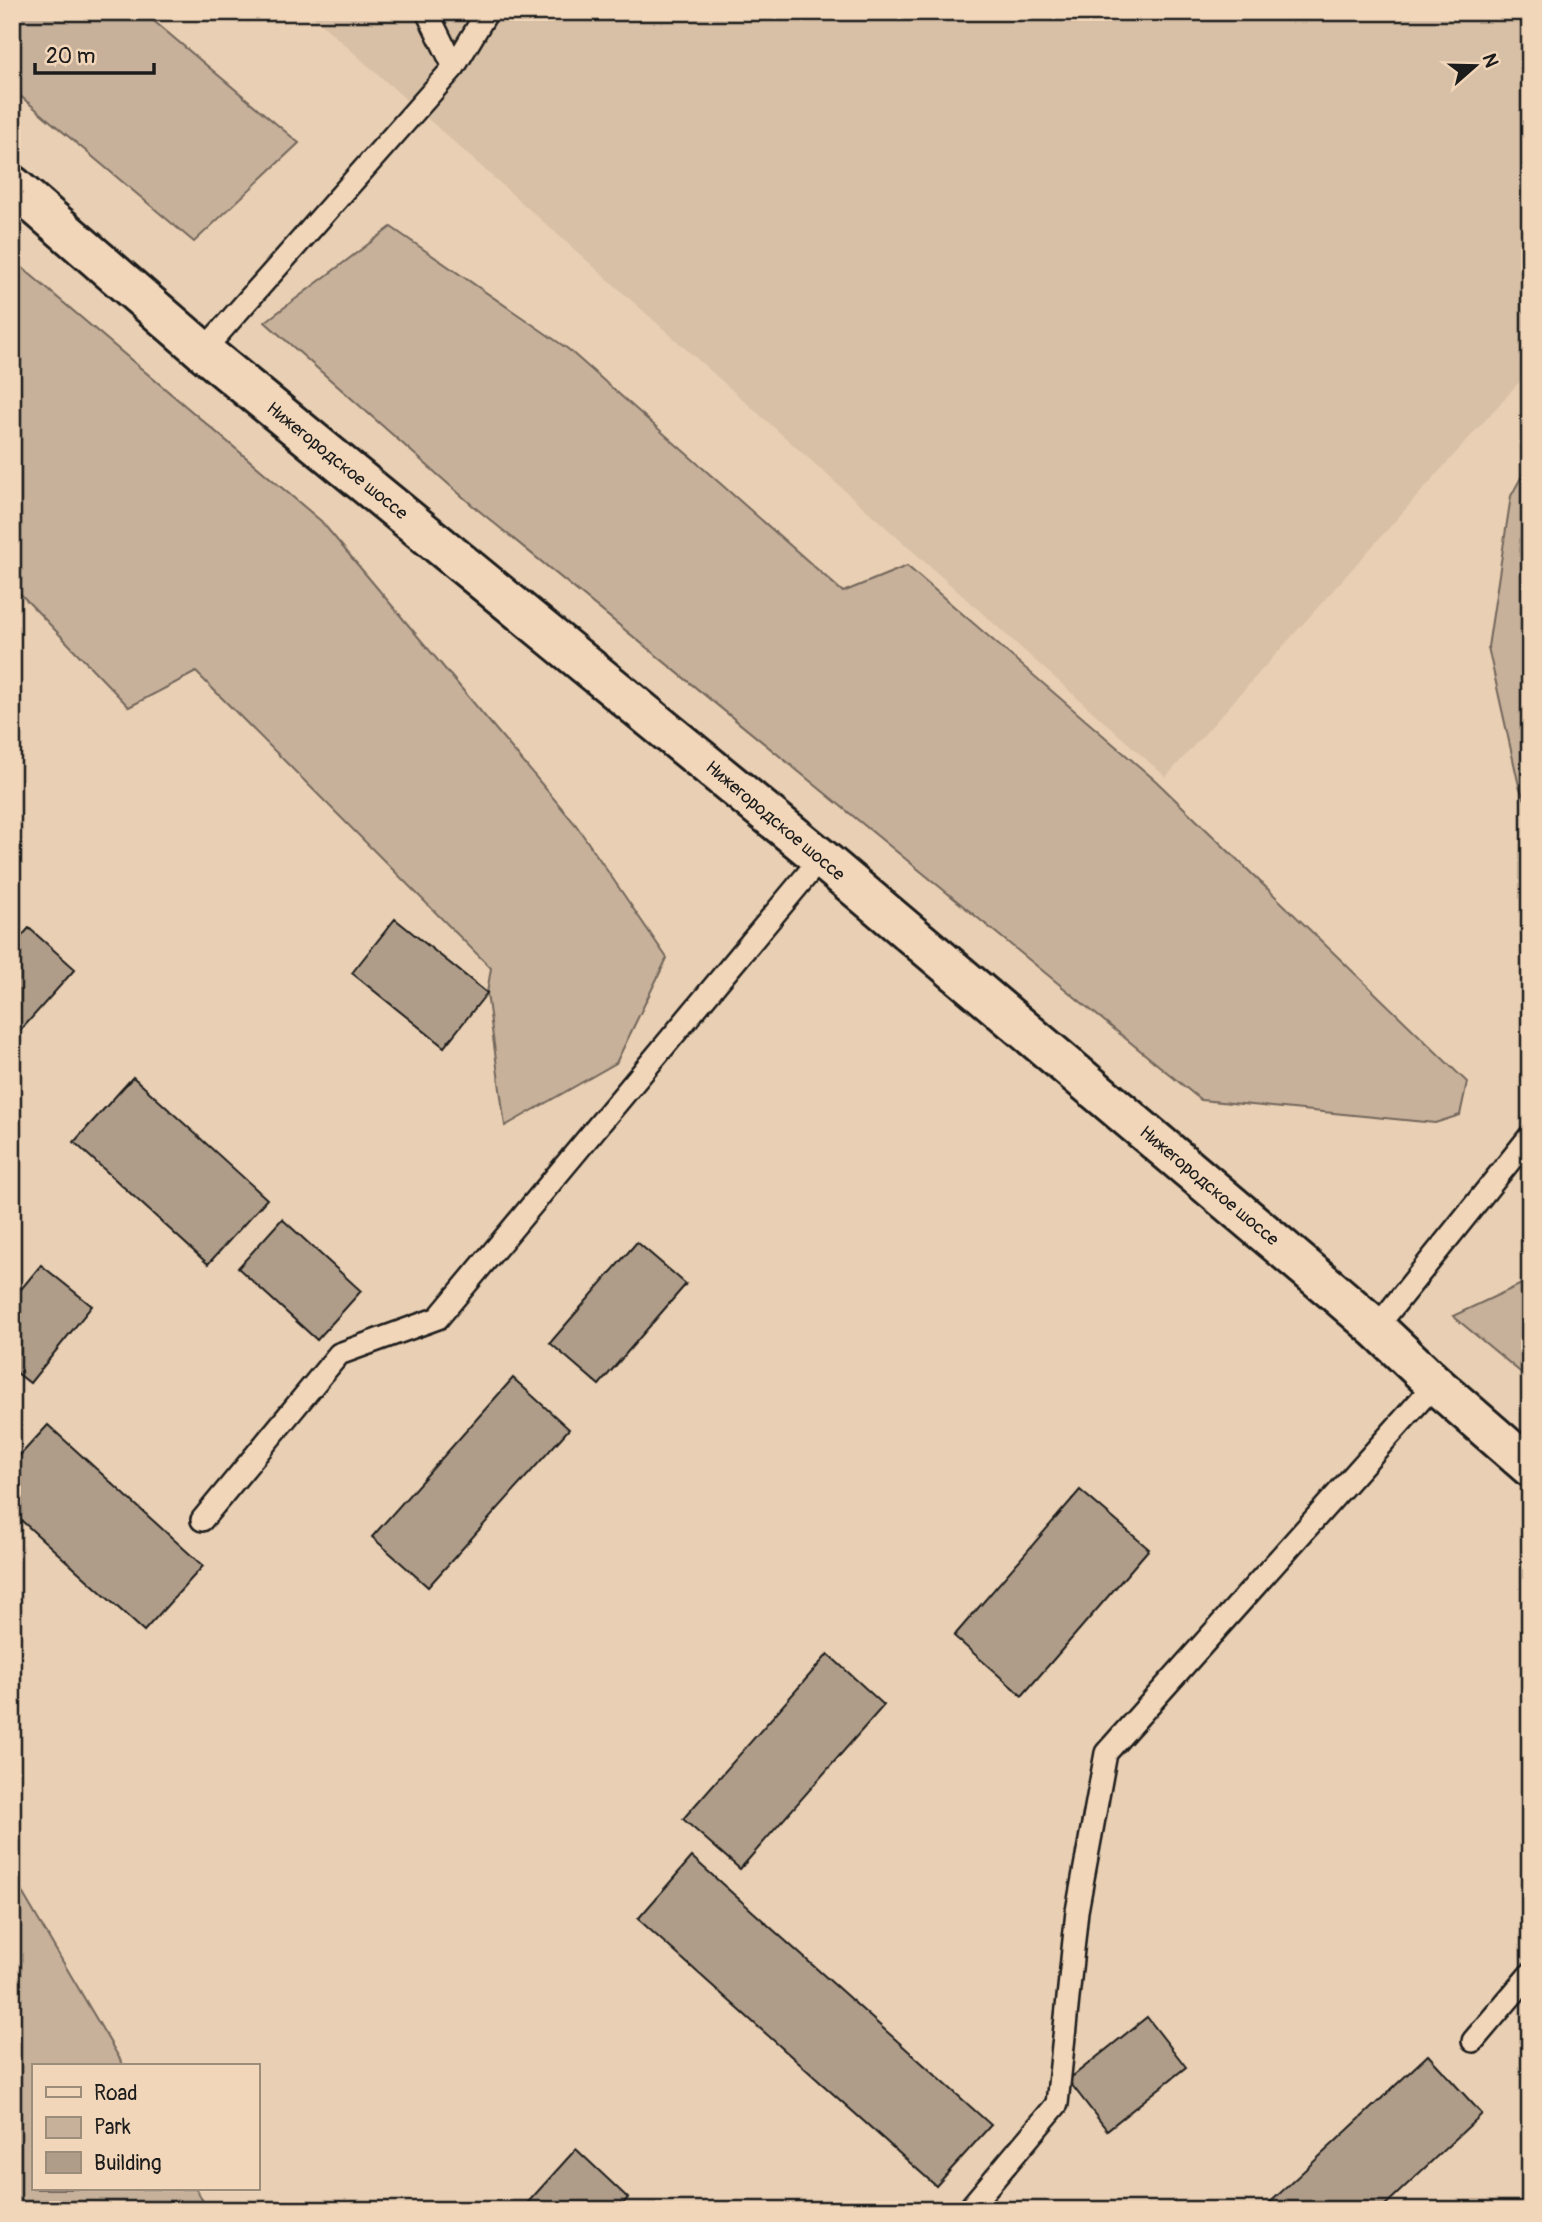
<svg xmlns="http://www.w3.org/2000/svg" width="1542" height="2222" font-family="Pangolin,sans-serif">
<rect width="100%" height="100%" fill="#e9cfb3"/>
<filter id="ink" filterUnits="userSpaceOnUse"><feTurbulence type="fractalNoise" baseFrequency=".0143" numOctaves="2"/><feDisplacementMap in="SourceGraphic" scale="14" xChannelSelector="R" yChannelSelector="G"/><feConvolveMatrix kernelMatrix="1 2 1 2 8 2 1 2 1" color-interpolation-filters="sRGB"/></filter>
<g filter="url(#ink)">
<path fill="#d8c0a6" d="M 308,12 L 1530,12 L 1530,370 L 1166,777 Z"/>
<path fill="#c7b19a" stroke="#72665b" stroke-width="2" d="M 12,12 L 143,12 L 299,143 L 194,242 L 12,89 Z
M 391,227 L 568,349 L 843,592 L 907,566 L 1156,781 L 1467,1082 L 1460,1115 L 1435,1123 L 1201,1100 L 472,505 L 265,322 Z
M 12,259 L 321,521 L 576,825 L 667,958 L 616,1063 L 505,1126 L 487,993 L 491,968 L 196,672 L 129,707 L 12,585 Z
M 1530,461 L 1530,811 L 1519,786 L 1488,647 L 1511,496 Z
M 1530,1280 L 1530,1380 L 1453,1316 Z
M 12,1875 L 124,2066 L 33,2066 L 33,2189 L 196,2189 L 208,2210 L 12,2210 Z"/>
<path fill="#b09d89" stroke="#1c1c1c" stroke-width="2" d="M 395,919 L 487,993 L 444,1047 L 352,973 Z
M 29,928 L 75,969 L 12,1040 L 12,947 Z
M 133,1077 L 267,1199 L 208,1264 L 74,1142 Z
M 282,1219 L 361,1291 L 317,1340 L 238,1268 Z
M 637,1242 L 686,1284 L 599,1385 L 550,1343 Z
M 41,1265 L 92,1306 L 30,1383 L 12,1369 L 12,1300 Z
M 513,1378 L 569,1429 L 428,1587 L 372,1537 Z
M 48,1425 L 203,1566 L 144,1631 L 12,1512 L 12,1464 Z
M 1080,1490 L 1149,1549 L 1022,1696 L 954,1636 Z
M 828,1654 L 884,1705 L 740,1869 L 683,1819 Z
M 692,1857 L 991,2125 L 936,2186 L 638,1919 Z
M 1147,2017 L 1186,2067 L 1107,2130 L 1068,2080 Z
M 1428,2055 L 1482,2114 L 1380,2210 L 1262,2210 Z
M 576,2149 L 628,2198 L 617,2210 L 521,2210 Z"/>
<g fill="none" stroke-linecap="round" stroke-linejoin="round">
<defs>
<path id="lane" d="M 427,12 L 454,67
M 203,351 L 454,67 L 487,12
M 1376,1328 L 1530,1136
M 202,1520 L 339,1354 L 438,1318 L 821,858
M 1473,2041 L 1530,1974
M 968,2210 L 1057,2104 L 1077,1911 L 1106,1753 L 1435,1384"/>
<path id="secondary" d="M 12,185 L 203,351 L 821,858 L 1332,1290 L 1376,1328 L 1435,1384 L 1530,1467"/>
</defs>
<use href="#lane" stroke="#1c1c1c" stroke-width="26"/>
<use href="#secondary" stroke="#1c1c1c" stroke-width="44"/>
<use href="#lane" stroke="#f2d6b9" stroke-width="21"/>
<use href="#secondary" stroke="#f2d6b9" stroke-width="38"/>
</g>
</g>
<g text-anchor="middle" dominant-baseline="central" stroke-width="6" stroke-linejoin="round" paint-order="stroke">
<g font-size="18" fill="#1c1c1c" stroke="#f2d6b9">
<text transform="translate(337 461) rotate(39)">Нижегородское шоссе</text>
<text transform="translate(775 821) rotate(40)">Нижегородское шоссе</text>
<text transform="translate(1209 1186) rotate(40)">Нижегородское шоссе</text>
</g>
</g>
<rect width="1542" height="2222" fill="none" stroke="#f2d6b9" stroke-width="42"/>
<rect x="21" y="21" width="1500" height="2180" fill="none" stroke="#1c1c1c" stroke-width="2.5" filter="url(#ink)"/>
<rect x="32" y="2064" width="228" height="126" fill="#f2d6b9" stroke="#9c8c7a" stroke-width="2"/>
<rect x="46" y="2087" width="35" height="10" fill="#f2d6b9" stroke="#9c8c7a" stroke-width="2"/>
<text x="94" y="2100" font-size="21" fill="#1c1c1c">Road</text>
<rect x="46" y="2117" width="35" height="21" fill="#c7b19a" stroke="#9c8c7a" stroke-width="2"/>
<text x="94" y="2134" font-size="21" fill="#1c1c1c">Park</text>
<rect x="46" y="2152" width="35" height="21" fill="#b09d89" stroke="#9c8c7a" stroke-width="2"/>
<text x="94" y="2170" font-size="21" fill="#1c1c1c">Building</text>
<g transform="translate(1475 66) rotate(70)" stroke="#f2d6b9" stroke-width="5" paint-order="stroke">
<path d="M0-5L12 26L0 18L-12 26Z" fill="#1c1c1c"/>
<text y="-10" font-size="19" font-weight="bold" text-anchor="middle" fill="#1c1c1c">N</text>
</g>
<path d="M35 63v10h119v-10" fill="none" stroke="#1c1c1c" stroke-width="3.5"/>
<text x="46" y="63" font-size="21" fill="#1c1c1c" stroke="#f2d6b9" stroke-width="5" paint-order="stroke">20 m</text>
</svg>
